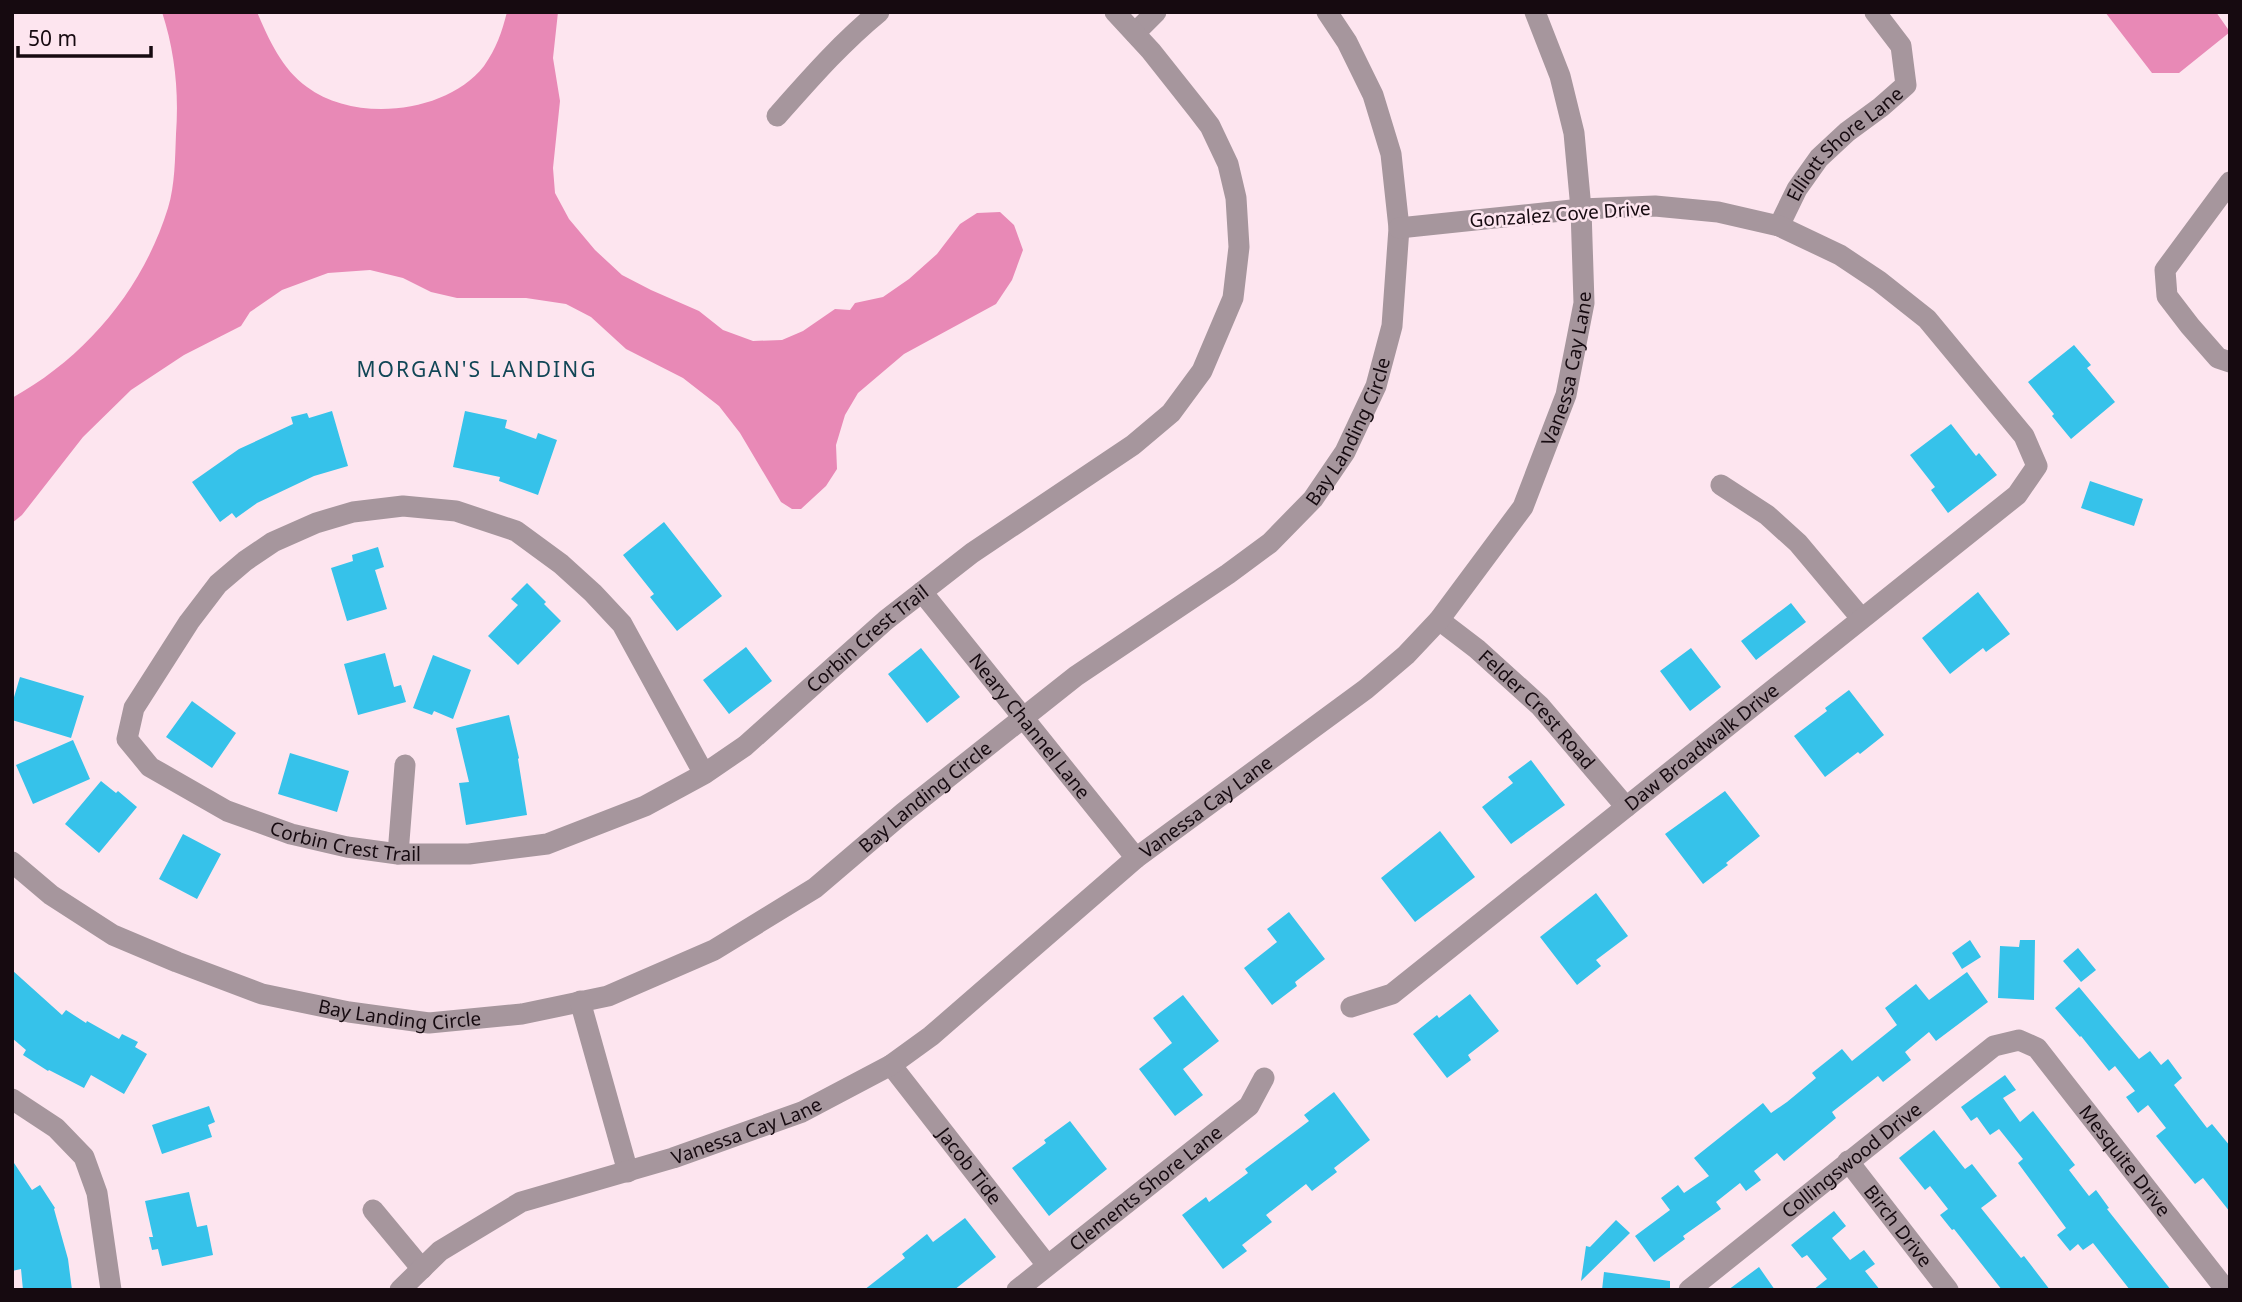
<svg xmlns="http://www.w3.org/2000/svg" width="2242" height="1302" font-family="'Noto Sans',sans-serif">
<rect width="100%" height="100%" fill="#fde5ef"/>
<path fill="#e889b6" d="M 162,12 L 257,12 C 269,40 282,69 307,87 C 355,123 446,114 484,66 C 496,49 502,32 507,12 L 558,12 L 553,58 L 560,101 L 553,168 L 555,193 L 569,219 L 595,250 L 622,275 L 651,290 L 699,311 L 723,330 L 753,341 L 782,340 L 803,331 L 835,309 L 850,310 L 855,303 L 883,297 L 909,279 L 937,254 L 960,224 L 977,213 L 1000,212 L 1014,225 L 1023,250 L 1012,280 L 996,304 L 904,354 L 858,393 L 845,415 L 836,445 L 837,469 L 826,486 L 801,509 L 792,509 L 781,502 L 740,433 L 719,406 L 683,378 L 626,349 L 591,317 L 566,304 L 526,298 L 457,298 L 431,292 L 403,278 L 370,270 L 328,273 L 282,290 L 250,312 L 241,326 L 184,355 L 131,390 L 83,437 L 22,515 L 12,523 L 12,398 C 86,357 143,289 168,208 C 175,185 175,158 176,134 C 179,92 175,52 162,12 Z
M 2105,12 L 2216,12 L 2230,32 L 2179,73 L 2152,73 Z"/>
<path fill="#36c2ea" d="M 2074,345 L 2091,365 L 2087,368 L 2115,402 L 2071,439 L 2052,416 L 2054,414 L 2028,382 Z
M 332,411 L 348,466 L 314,476 L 257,503 L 236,518 L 232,513 L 220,522 L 192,482 L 239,449 L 293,424 L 291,417 L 307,413 L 309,418 Z
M 465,411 L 507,420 L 505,428 L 536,439 L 538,433 L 557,440 L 538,495 L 499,481 L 500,477 L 453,467 Z
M 1951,424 L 1976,456 L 1979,453 L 1997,475 L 1948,513 L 1931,490 L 1935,487 L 1910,455 Z
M 2090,481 L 2143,499 L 2134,526 L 2081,508 Z
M 664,522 L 722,596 L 677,631 L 650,597 L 654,594 L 623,555 Z
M 378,547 L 384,567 L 375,570 L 387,609 L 347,621 L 331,568 L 353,561 L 352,555 Z
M 527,583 L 546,602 L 544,604 L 561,621 L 518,665 L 488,636 L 518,605 L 511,599 Z
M 1978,592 L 2010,634 L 1986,652 L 1983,648 L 1950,674 L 1922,638 Z
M 1791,603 L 1806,622 L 1756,660 L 1741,641 Z
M 746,647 L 772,681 L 729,714 L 703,680 Z
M 921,648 L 960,697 L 927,723 L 888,674 Z
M 1691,648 L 1721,687 L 1690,711 L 1660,671 Z
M 385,653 L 394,687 L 401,685 L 406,702 L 358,715 L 344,664 Z
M 433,655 L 471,670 L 453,719 L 434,711 L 432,715 L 413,708 Z
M 20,677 L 84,696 L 71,738 L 12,720 L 12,704 Z
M 1849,690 L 1884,735 L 1860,754 L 1858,752 L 1825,777 L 1794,736 L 1827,711 L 1825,708 Z
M 192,701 L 236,733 L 212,768 L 166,737 Z
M 509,715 L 519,758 L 518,759 L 527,815 L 466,825 L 459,783 L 469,782 L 456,728 Z
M 73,740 L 90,779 L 33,804 L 16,765 Z
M 290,753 L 349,771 L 337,812 L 278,794 Z
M 1531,760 L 1565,805 L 1511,844 L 1482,807 L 1513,783 L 1508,777 Z
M 101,781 L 116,793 L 118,791 L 137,807 L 99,853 L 65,824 Z
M 1725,791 L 1760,836 L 1726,863 L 1728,865 L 1703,884 L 1665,834 Z
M 1440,831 L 1475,877 L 1415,922 L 1381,878 Z
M 183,834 L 221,854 L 197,899 L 159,879 Z
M 1596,893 L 1628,936 L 1596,960 L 1601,966 L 1577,985 L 1540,937 Z
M 1289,912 L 1325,959 L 1295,982 L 1297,986 L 1272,1005 L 1244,968 L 1277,942 L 1267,929 Z
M 1970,940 L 1981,957 L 1962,969 L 1952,953 Z
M 2020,940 L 2035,940 L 2034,1000 L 1998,998 L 2000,946 L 2019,947 Z
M 2078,948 L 2096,970 L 2081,982 L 2063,961 Z
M 12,970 L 62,1015 L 66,1010 L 86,1023 L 87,1021 L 119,1039 L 122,1034 L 138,1042 L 135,1047 L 147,1054 L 124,1094 L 91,1075 L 84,1088 L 49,1070 L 48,1071 L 23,1055 L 26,1050 L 12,1038 Z
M 1967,972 L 1988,1002 L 1936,1041 L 1929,1032 L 1905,1052 L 1911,1060 L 1883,1082 L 1878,1076 L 1832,1112 L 1836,1118 L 1784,1161 L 1777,1153 L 1754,1171 L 1761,1180 L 1746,1191 L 1740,1183 L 1716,1202 L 1721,1209 L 1683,1236 L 1685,1239 L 1654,1262 L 1635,1236 L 1670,1210 L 1661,1198 L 1678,1185 L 1684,1193 L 1709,1176 L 1694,1158 L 1763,1103 L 1771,1113 L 1787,1102 L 1816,1078 L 1812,1073 L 1842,1049 L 1852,1061 L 1897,1025 L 1885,1008 L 1916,984 L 1929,1000 Z
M 2079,987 L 2139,1059 L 2150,1051 L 2161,1065 L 2168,1059 L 2182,1078 L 2174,1085 L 2207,1128 L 2212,1124 L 2230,1146 L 2230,1212 L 2203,1178 L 2195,1184 L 2156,1136 L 2166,1128 L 2148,1105 L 2138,1113 L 2126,1097 L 2135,1091 L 2115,1066 L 2109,1071 L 2081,1036 L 2080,1037 L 2055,1008 Z
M 1470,994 L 1499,1031 L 1468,1055 L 1471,1060 L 1447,1078 L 1413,1034 L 1437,1015 L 1439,1018 Z
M 1183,995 L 1219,1041 L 1183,1069 L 1203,1095 L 1175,1116 L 1139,1069 L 1172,1043 L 1153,1018 Z
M 2005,1075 L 2016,1090 L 2003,1098 L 2020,1122 L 2033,1111 L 2075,1165 L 2069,1170 L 2089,1196 L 2096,1190 L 2109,1208 L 2107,1209 L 2171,1290 L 2130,1290 L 2093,1243 L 2083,1250 L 2078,1244 L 2070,1251 L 2057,1235 L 2066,1228 L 2018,1163 L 2023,1159 L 1999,1129 L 1990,1135 L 1977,1117 L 1971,1121 L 1961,1107 Z
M 1334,1092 L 1370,1140 L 1334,1168 L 1337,1172 L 1312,1191 L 1306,1184 L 1266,1215 L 1272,1222 L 1242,1245 L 1247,1251 L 1223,1269 L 1182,1215 L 1206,1197 L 1209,1202 L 1248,1173 L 1245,1169 L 1309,1121 L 1304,1115 Z
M 209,1106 L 215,1122 L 208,1125 L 212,1137 L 162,1154 L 152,1125 Z
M 1070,1121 L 1107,1169 L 1049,1216 L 1012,1168 L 1046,1143 L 1044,1140 Z
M 1934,1130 L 1965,1169 L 1972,1164 L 1997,1196 L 1981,1208 L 2021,1258 L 2024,1256 L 2050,1290 L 2002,1290 L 1954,1229 L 1952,1230 L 1940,1215 L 1948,1209 L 1930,1186 L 1925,1190 L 1899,1158 Z
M 12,1160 L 32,1190 L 40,1185 L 55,1208 L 54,1209 L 68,1259 L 72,1290 L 23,1290 L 21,1269 L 12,1271 Z
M 189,1192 L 197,1227 L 207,1225 L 213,1255 L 162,1266 L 158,1249 L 152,1250 L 149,1237 L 153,1237 L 145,1201 Z
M 1834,1211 L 1846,1226 L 1832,1238 L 1850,1260 L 1864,1250 L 1875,1264 L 1865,1271 L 1880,1290 L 1813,1290 L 1827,1279 L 1807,1255 L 1802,1258 L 1791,1245 Z
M 965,1218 L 996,1257 L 954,1290 L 864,1290 L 905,1258 L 902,1254 L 927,1234 L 933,1242 Z
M 1616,1220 L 1630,1233 L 1581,1281 L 1586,1246 L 1590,1247 Z
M 1759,1267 L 1775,1290 L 1728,1290 Z
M 1604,1272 L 1670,1281 L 1670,1290 L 1602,1290 Z"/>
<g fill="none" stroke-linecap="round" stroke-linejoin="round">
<g stroke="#a6969d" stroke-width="21">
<path d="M 1135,33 L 1156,12"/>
<path d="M 777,116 C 809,80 841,43 879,12"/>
<path d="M 2230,182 L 2165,270 L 2167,296 L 2190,326 L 2218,358 L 2230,362"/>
<path id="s1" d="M 1779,226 L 1797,189 L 1819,158 L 1847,132 L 1881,107 L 1906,85 L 1901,46 L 1875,12"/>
<path d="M 1721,485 L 1767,515 L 1798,543 L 1861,618"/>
<path id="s2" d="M 922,592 L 1136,858"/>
<path id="s3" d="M 1439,620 L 1477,649 L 1540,706 L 1626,807"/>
<path id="s4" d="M 704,774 L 622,624 L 593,593 L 561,564 L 516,531 L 456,511 L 403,506 L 353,512 L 316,523 L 273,542 L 245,561 L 218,584 L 189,622 L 134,708 L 127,739 L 150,767 L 227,811 L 291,834 L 347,847 L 398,854 L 469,854 L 547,844 L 645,806 L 704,774 L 745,746 L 886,620 L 972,553 L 1133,445 L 1171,413 L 1202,371 L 1233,298 L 1239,247 L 1236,198 L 1228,164 L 1210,126 L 1197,109 L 1151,51 L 1115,12"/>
<path d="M 398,854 L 405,765"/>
<path id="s5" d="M 12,862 L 51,895 L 113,935 L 177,962 L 262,994 L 349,1012 L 429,1023 L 522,1014 L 608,996 L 714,950 L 815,888 L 903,813 L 1076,676 L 1228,574 L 1270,543 L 1313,499 L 1345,452 L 1376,386 L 1392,326 L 1399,228 L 1391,154 L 1373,95 L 1347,42 L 1327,12"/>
<path d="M 580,1001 L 628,1172"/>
<path id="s6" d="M 1351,1007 L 1392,994 L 2017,495 L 2037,466 L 2024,436 L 1927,319 L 1879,281 L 1840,255 L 1779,226 L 1718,212 L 1655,206 L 1581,209 L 1399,228"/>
<path id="s7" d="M 891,1065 L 1047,1265"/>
<path d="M 12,1099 L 56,1128 L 84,1157 L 97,1193 L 111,1290"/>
<path id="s8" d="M 1848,1161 L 1948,1290"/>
<path d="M 373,1210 L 422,1269"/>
<path id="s9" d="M 400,1290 L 440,1251 L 521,1202 L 673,1158 L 802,1112 L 891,1065 L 931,1036 L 1136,858 L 1366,689 L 1406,655 L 1439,620 L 1523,507 L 1566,395 L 1584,303 L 1581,209 L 1574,133 L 1560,76 L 1535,12"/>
<path id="s10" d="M 1017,1290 L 1249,1106 L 1264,1078"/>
<path id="s11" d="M 1689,1290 L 1994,1046 L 2019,1040 L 2037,1048 L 2226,1290"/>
</g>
</g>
<g text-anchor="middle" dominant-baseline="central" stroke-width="5" stroke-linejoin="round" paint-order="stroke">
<g font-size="19" fill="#160a10" stroke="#fde5ef">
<text stroke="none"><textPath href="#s1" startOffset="107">Elliott Shore Lane</textPath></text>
<text transform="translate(1560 214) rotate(-4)">Gonzalez Cove Drive</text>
<text stroke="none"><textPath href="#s9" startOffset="1540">Vanessa Cay Lane</textPath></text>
<text stroke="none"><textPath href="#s5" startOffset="1580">Bay Landing Circle</textPath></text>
<text stroke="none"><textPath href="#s4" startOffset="1652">Corbin Crest Trail</textPath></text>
<text stroke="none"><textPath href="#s3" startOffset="133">Felder Crest Road</textPath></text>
<text stroke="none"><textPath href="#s2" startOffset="172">Neary Channel Lane</textPath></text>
<text stroke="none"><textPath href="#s6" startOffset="439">Daw Broadwalk Drive</textPath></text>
<text stroke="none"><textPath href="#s5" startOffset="1013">Bay Landing Circle</textPath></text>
<text stroke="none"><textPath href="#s9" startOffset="954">Vanessa Cay Lane</textPath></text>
<text stroke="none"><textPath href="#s4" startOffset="1064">Corbin Crest Trail</textPath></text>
<text stroke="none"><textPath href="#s5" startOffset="425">Bay Landing Circle</textPath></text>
<text stroke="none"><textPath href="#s9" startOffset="387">Vanessa Cay Lane</textPath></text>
<text stroke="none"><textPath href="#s11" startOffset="208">Collingswood Drive</textPath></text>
<text stroke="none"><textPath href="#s11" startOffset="579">Mesquite Drive</textPath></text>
<text stroke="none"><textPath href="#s7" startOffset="128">Jacob Tide</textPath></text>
<text stroke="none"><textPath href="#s10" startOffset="164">Clements Shore Lane</textPath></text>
<text stroke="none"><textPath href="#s8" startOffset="82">Birch Drive</textPath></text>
</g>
<g font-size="21" letter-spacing="2" fill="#114656" stroke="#fde5ef">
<text x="477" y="369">MORGAN'S LANDING</text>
</g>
</g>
<rect width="2242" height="1302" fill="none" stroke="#160a10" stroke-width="28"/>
<path d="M18 46v10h133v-10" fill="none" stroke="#160a10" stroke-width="3.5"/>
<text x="28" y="46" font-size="21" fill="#160a10" stroke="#fde5ef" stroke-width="5" paint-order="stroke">50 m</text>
</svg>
